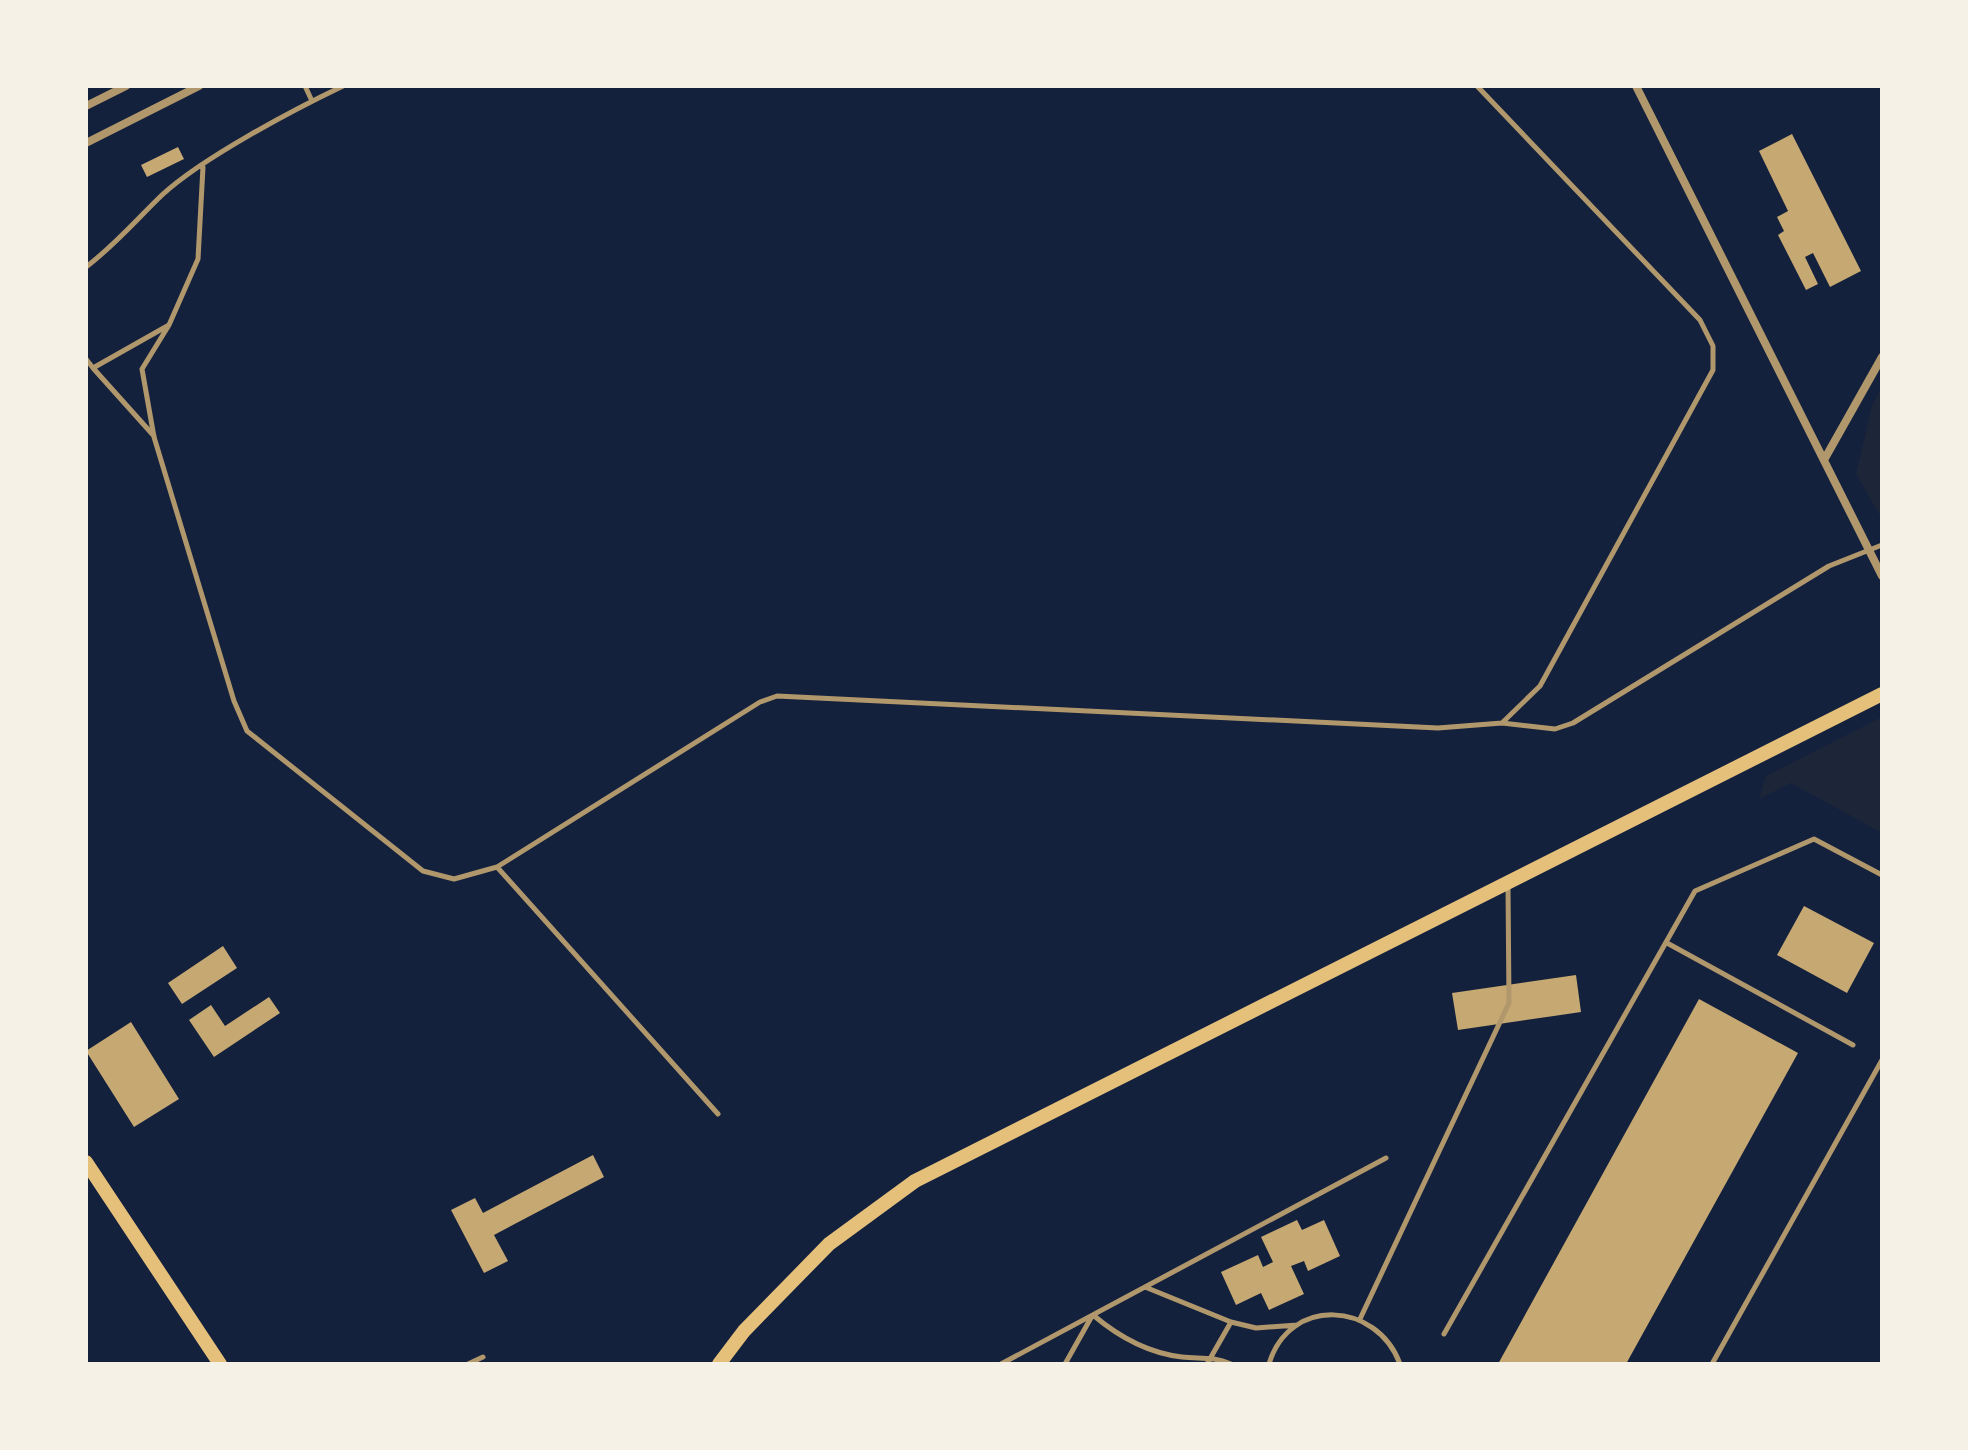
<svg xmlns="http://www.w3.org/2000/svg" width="1968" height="1450" font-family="Montserrat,sans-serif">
<rect width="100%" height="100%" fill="#14213d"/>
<path fill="#1d2539" d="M 1882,385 L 1882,519 L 1856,474 L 1872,406 Z
M 1882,717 L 1882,833 L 1791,783 L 1759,799 L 1766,776 Z"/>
<path fill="#c6a872" d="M 1792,134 L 1861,271 L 1830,287 L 1813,253 L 1805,257 L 1818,284 L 1806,290 L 1778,235 L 1784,231 L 1777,217 L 1788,211 L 1759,151 Z
M 178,147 L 184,159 L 147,177 L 141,165 Z
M 1804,906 L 1874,943 L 1847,993 L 1777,955 Z
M 223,946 L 237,968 L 182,1004 L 168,983 Z
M 1576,975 L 1581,1012 L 1458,1030 L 1452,993 Z
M 269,997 L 280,1013 L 214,1057 L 189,1020 L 211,1005 L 225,1026 Z
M 1699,999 L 1798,1053 L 1626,1364 L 1498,1364 Z
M 131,1022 L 179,1099 L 134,1127 L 86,1051 Z
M 593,1155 L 604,1177 L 494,1235 L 508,1261 L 484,1273 L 451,1210 L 475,1198 L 483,1213 Z
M 1297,1220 L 1302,1230 L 1324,1220 L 1340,1256 L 1308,1271 L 1304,1261 L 1291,1266 L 1304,1294 L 1269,1310 L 1261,1293 L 1236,1305 L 1221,1272 L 1258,1255 L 1263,1267 L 1273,1262 L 1261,1237 Z"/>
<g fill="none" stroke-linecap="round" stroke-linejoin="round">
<path stroke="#b1986c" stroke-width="5" d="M 305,86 L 312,101
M 1477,86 L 1700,320 L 1713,346 L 1713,370 L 1540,686 L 1502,723 L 1555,729 L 1573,723 L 1829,566 L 1882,545
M 86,267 C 115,245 136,220 162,195 C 202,158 293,110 343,86
M 169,325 L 142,369 L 154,437 L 234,701 L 247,731 L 423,871 L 454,879 L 497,867 L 760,702 L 777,696 L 1438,728 L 1502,723
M 86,359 L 93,368 L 169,325 L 198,259 L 203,167
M 93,368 L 154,436
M 497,867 L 718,1114
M 1667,943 L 1853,1045
M 1145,1287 L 1231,1322 L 1256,1328 L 1297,1325
M 1093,1315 C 1119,1337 1147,1353 1182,1357 C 1201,1359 1213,1356 1231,1364
M 1360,1319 L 1509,1003 L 1508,886
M 1444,1334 L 1695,891 L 1814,839 L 1882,875
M 468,1364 L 483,1357
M 1001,1364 L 1386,1158
M 1065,1364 L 1092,1316
M 1207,1364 L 1231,1322
M 1269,1364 C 1289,1296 1377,1301 1400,1364
M 1712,1364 L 1882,1060"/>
<path stroke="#b1986c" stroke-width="8" d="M 1636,86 L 1882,576
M 86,106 L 126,86
M 86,143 L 199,86
M 1824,460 L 1882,357"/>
<path stroke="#e5c07b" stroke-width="14" d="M 86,1162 L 220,1364
M 719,1364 L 744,1331 L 829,1244 L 915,1181 L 1882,694"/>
</g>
<rect width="1968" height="1450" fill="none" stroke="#f6f1e7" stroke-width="176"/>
</svg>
